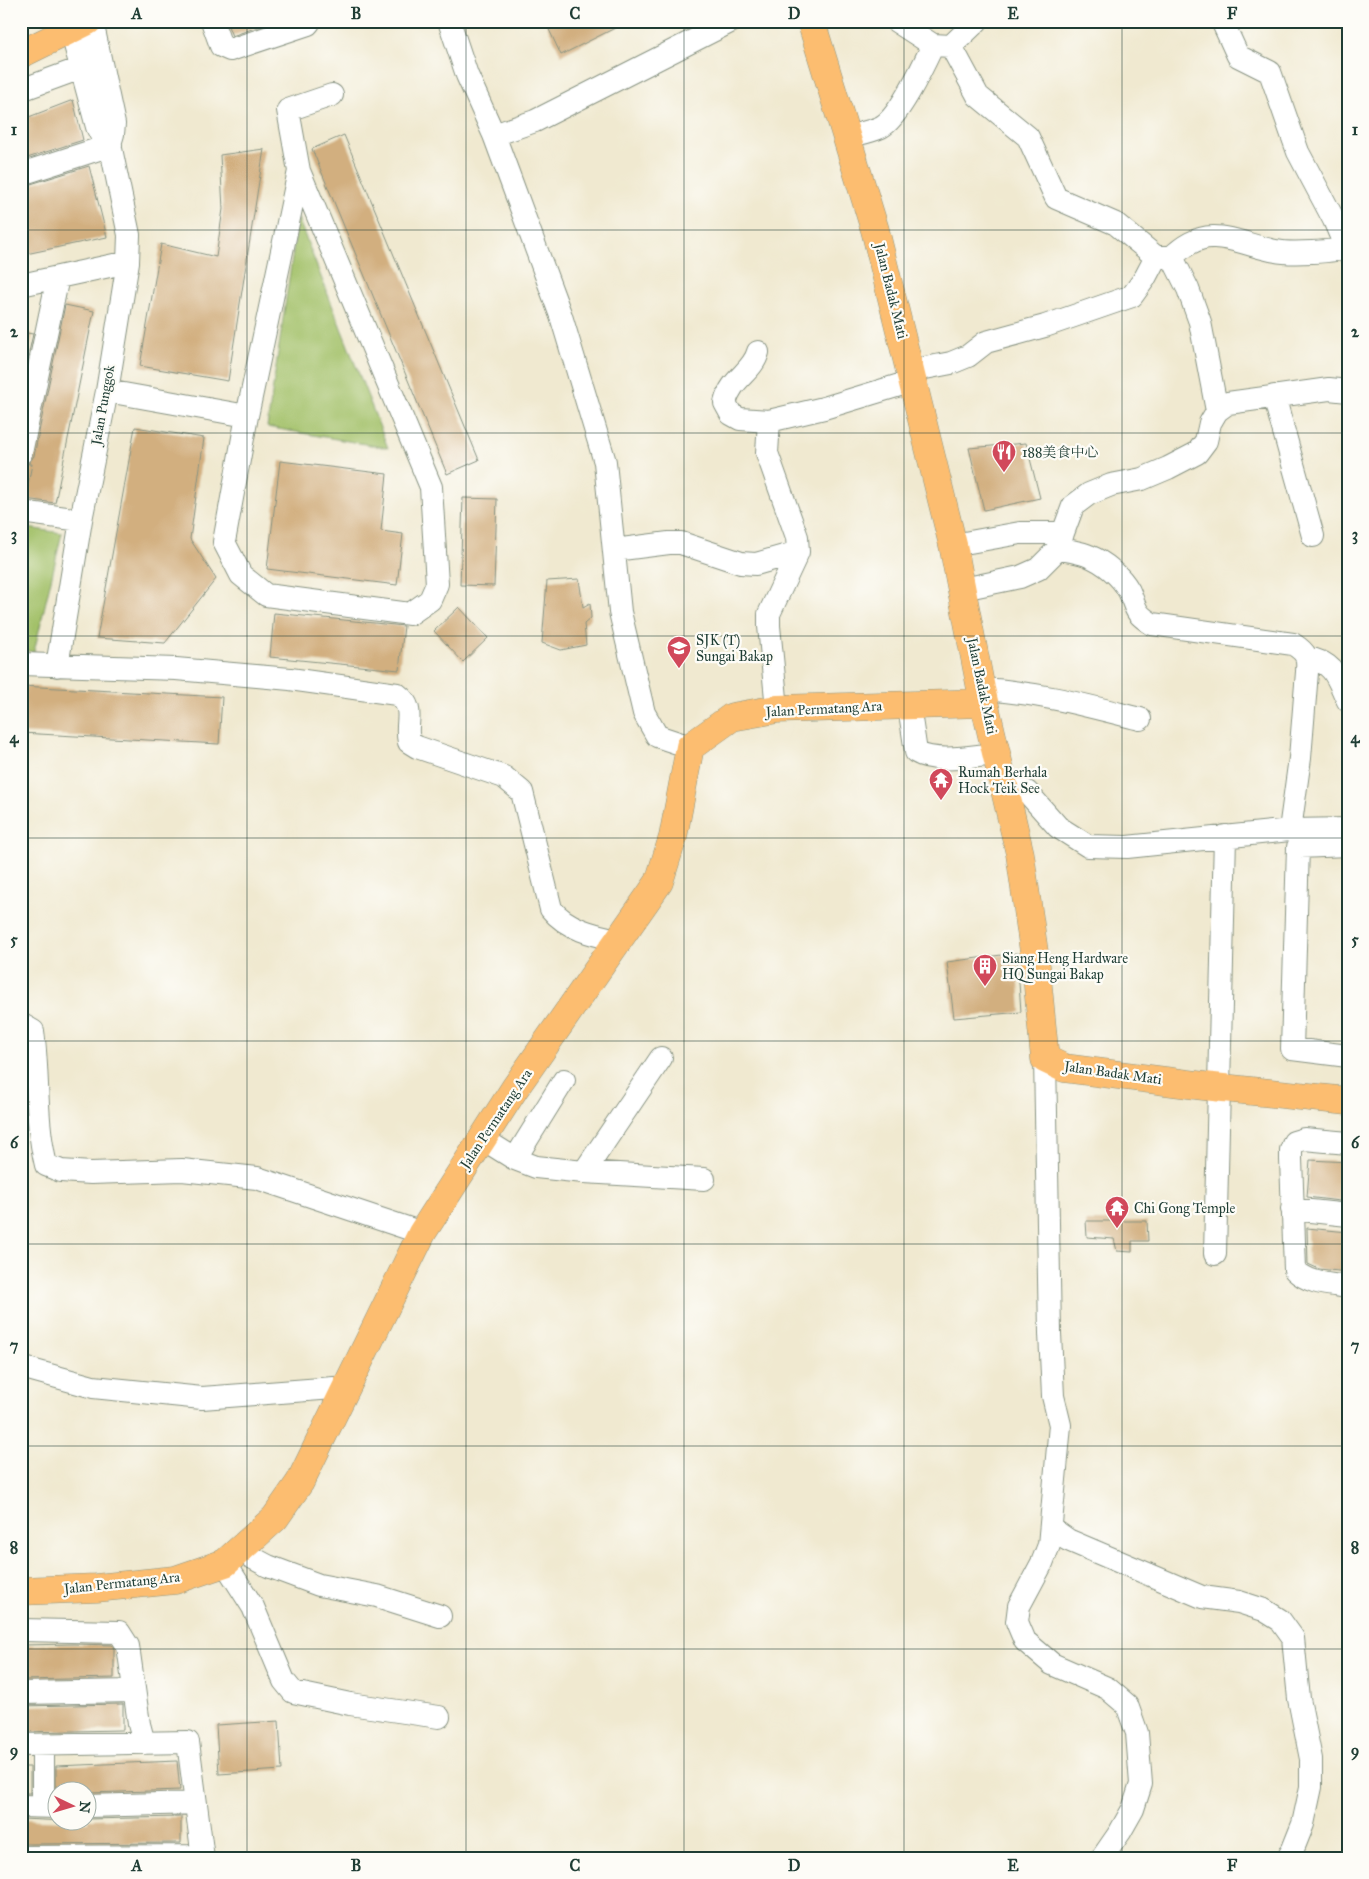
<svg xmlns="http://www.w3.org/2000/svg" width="1369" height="1879" font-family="'IM FELL Great Primer','Noto Serif SC',serif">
<rect width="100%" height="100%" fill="#fdfcf7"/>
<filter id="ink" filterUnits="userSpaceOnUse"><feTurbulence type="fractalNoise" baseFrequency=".02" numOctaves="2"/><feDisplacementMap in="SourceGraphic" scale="10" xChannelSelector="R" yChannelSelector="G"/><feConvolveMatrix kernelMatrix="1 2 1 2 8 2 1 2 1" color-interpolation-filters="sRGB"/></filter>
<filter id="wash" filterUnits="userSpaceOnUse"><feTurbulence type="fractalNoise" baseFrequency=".0096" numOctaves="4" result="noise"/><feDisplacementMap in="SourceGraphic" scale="20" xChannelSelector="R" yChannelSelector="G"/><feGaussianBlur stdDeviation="1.12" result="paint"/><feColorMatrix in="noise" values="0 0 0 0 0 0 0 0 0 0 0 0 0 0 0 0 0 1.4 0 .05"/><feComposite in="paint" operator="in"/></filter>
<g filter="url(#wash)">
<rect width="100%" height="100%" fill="#f0e9d0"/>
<path fill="#a3c169" stroke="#617f4e" d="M 298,218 L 388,448 L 267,427 Z
M 21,527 L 62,533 L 34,652 L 21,650 Z"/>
<g id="blocks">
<path fill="#d2af7f" d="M 226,21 L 275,21 L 232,36 Z
M 545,21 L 629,21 L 561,55 Z
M 73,100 L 83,140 L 21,160 L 21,120 Z
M 344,135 L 479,460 L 447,474 L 312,149 Z
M 264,149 L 228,381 L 140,366 L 161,244 L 216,257 L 223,209 L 220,155 Z
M 89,166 L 107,237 L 21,255 L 21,187 Z
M 65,305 L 94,311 L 55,503 L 25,499 L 32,464 L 28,464 L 34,456 Z
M 21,332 L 33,334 L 21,388 Z
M 135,427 L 204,438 L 190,539 L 216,579 L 165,643 L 97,638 Z
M 1026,443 L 1040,498 L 984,510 L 969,448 Z
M 280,461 L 387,474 L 381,531 L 403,534 L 397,585 L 267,569 Z
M 463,498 L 497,499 L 494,586 L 460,585 Z
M 579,579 L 583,607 L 590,603 L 591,618 L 584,624 L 586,645 L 561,650 L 542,643 L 547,581 Z
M 459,607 L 488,638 L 463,662 L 434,631 Z
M 274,613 L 404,626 L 399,670 L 270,657 Z
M 21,686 L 222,697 L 219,744 L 21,733 Z
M 1017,953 L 1021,1012 L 954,1018 L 947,962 Z
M 1310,1160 L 1348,1162 L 1348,1202 L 1307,1197 Z
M 1086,1221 L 1147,1221 L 1148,1241 L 1132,1241 L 1132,1252 L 1117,1251 L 1114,1239 L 1087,1237 Z
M 1307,1228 L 1348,1232 L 1348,1272 L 1319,1269 L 1308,1264 Z
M 74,1644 L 112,1645 L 114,1649 L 114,1678 L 21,1680 L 21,1645 Z
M 123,1704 L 123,1730 L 21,1732 L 21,1706 Z
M 279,1721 L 282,1770 L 219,1774 L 216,1725 Z
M 177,1761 L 180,1790 L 88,1793 L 88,1792 L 58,1792 L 56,1794 L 56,1766 Z
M 21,1767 L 30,1767 L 30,1793 L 21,1793 Z
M 181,1817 L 181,1843 L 21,1844 L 21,1819 L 88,1822 L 88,1819 Z"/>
</g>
</g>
<g filter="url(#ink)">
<use href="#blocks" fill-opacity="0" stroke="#889382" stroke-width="1"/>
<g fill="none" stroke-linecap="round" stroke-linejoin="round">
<defs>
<path id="minor" d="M 212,21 L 221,46 L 230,50 L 308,24 L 310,21
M 449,21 L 467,75 L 494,135 L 561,316 L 605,462 L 620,612 L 644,713 L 657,736 L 690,747
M 896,21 L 933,45 L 951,46 L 977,21
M 1222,21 L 1238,56 L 1270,72 L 1298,152 L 1334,220 L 1348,253
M 71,30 L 97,127 L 102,137 L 110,144
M 951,46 L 978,96 L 1028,137 L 1056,198 L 1116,224 L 1156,257 L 1172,257 L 1188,289 L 1200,322 L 1217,411
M 21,90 L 81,68
M 494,135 L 535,121 L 732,21
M 847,137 C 858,134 870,132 881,127 C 899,118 924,64 933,45
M 299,171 L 247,416 L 224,542 L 241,575 L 266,595 L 410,614 L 430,600 L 437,584 L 431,487 L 299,171 L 288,110 L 332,95
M 21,174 L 111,145
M 1172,257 C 1182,247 1197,237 1212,237 C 1230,236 1257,248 1276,251 C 1289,254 1336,252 1348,247
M 21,285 L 128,262
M 758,352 C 753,372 731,378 725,403 L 731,414 L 740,419 L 769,421 L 824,408 L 903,384 L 920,369 L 951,363 L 968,356 L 986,342 L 1045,326 L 1132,296 L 1145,278 L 1156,257
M 107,391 L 247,416
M 1274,396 L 1313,536
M 769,421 L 767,453 L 797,537 L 798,552 L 769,614 L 769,626 L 777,709
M 21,453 L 58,277
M 21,512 L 81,520
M 953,545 L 1020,533 L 1063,533 L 1073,506 L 1089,494 L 1111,485 L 1142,479 L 1168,468 L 1197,453 L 1206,441 L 1210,423 L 1217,411 L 1228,403 L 1329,389 L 1348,391
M 614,550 L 669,543 L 681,543 L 741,563 L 756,564 L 798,552
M 963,589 L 1020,577 L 1038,569 L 1059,548 L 1063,533
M 1308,658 C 1336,663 1337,679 1348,701
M 21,664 L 176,669 L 290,679 L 397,694 C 417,709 404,722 409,742 L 417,747 L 504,777 L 522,792 L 551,909 C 567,929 594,935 618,940
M 57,666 L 81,520 L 107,391 L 128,262 L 129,235 L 110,144 L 113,134 L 114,124 L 92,21
M 981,689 C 1038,692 1085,705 1140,719
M 909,706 L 916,752 C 935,764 974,756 996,754
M 1004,788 L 1018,788 L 1027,792 L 1058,827 L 1088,846 L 1127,847 L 1290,830 L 1300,758 L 1307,672 C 1308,657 1307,653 1293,644 L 1152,624 C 1133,612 1137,609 1129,591 C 1121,576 1104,562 1089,556 C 1080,552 1068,551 1059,548
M 1290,830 L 1348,829
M 1348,845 L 1298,847 L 1292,1049 L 1348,1056
M 21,1024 L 33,1031 C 39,1076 35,1121 46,1165 L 61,1171 L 91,1173 L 182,1170 L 257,1178 L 422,1233
M 1045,1059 L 1050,1333 L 1053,1396 L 1060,1425 L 1049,1545 L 1042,1563 L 1019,1606 L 1017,1622 L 1025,1641 L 1052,1664 L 1107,1688 L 1127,1705 L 1137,1733 L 1141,1784 L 1133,1809 L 1120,1832 L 1102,1858
M 483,1139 L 515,1159 L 536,1167 L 584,1172 L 704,1179
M 1348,1143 L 1304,1139 L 1294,1142 L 1291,1150 L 1291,1159 L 1295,1270 C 1309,1284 1329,1284 1348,1287
M 515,1159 L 564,1080
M 584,1172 L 661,1058
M 1292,1209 L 1348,1215
M 1215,1254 L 1225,836
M 21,1367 L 93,1387 L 202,1398 L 347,1387
M 1051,1528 L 1068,1540 L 1202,1597 L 1239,1602 L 1264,1610 L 1280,1620 L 1293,1638 L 1299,1699 L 1311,1759 L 1311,1787 L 1303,1824 L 1293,1849 L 1288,1858
M 245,1546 L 251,1557 L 268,1566 L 319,1585 L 377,1596 L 440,1616
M 225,1563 L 253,1607 L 284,1681 L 293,1692 L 350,1704 L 439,1717
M 21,1630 L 119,1632 L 128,1646 L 139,1724 L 144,1743
M 21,1693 L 134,1691
M 21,1745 L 188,1742 L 203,1858
M 43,1745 L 43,1806
M 21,1806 L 58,1807
M 88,1806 L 196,1803
M 21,1857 L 203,1856"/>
<path id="major" d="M 811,21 L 875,230 L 953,545 L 981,689 L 1020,854 L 1036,966 L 1045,1059 L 1064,1068 L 1204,1086 L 1348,1101
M 21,54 L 88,21
M 21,1591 L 96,1588 L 175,1580 L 225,1563 L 275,1518 L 300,1482 L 422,1233 L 515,1088 L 659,882 L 673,837 L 690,747 L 732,717 L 777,709 L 984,703"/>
</defs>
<use href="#minor" stroke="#889382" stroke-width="24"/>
<use href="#major" stroke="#889382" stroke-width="29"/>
<use href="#minor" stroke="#fff" stroke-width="22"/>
<use href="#major" stroke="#fcbd6f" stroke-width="28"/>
</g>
</g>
<path fill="none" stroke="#1f3d34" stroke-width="1" stroke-opacity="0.55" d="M 247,21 L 247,1858M 466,21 L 466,1858M 684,21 L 684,1858M 904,21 L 904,1858M 1122,21 L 1122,1858M 21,230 L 1348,230M 21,433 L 1348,433M 21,636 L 1348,636M 21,838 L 1348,838M 21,1041 L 1348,1041M 21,1244 L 1348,1244M 21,1446 L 1348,1446M 21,1649 L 1348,1649"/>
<defs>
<symbol id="restaurant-pin" viewBox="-11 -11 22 30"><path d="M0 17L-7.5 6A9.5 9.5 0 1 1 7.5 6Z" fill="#d1495b" stroke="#fdfcf7"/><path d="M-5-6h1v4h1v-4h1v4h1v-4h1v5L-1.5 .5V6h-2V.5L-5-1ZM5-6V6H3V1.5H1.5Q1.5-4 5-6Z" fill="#fff"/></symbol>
<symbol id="school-pin" viewBox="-11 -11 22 30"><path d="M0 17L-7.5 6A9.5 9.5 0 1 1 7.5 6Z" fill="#d1495b" stroke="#fdfcf7"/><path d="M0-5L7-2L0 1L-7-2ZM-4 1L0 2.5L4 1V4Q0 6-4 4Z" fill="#fff"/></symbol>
<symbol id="temple-pin" viewBox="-11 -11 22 30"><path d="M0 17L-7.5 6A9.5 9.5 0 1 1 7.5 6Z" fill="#d1495b" stroke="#fdfcf7"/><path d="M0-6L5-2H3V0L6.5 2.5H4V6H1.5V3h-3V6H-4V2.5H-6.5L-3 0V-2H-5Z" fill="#fff"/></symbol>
<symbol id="building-pin" viewBox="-11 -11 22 30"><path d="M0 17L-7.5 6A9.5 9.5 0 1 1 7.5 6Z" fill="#d1495b" stroke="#fdfcf7"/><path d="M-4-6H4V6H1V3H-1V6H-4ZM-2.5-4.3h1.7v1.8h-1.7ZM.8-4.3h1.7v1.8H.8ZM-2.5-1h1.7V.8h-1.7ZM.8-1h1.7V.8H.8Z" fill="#fff"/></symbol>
</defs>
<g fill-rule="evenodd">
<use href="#restaurant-pin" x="990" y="438" width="28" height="38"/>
<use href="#school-pin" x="665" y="634" width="28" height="38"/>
<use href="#temple-pin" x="927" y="766" width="28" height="38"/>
<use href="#building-pin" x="971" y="952" width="28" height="38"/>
<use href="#temple-pin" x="1103" y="1194" width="28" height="38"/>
</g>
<g text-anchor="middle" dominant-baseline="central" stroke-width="4.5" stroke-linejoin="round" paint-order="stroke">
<g font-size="14" fill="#1f3d34" stroke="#fdfcf7">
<text transform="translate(891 291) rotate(76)">Jalan Badak Mati</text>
<text transform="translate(103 405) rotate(-80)">Jalan Punggok</text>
<text transform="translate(982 686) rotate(78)">Jalan Badak Mati</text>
<text transform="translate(824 709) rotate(-3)">Jalan Permatang Ara</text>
<text transform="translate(1113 1073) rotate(8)">Jalan Badak Mati</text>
<text transform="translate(496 1119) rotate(-56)">Jalan Permatang Ara</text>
<text transform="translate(122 1583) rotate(-6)">Jalan Permatang Ara</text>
</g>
<g font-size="14" fill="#1f3d34" stroke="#fdfcf7" text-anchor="start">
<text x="1022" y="452">188美食中心</text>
<text x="696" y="640">SJK (T)<tspan x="696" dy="16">Sungai Bakap</tspan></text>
<text x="958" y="772">Rumah Berhala<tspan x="958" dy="16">Hock Teik See</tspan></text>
<text x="1002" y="958">Siang Heng Hardware<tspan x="1002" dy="16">HQ Sungai Bakap</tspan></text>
<text x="1134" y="1208">Chi Gong Temple</text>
</g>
</g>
<rect width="1369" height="1879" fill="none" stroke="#fdfcf7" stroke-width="55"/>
<g transform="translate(72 1806) rotate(95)"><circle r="24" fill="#fdfcf7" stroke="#a4b0a9"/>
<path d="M0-4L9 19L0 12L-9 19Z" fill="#d1495b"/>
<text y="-8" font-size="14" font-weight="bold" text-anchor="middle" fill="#1f3d34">N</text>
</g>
<rect x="28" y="28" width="1314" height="1824" fill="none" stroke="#1f3d34" stroke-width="2"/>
<g font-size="16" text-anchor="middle" font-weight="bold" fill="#1f3d34">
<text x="137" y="19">A</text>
<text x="356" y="19">B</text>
<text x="575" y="19">C</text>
<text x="794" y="19">D</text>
<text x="1013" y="19">E</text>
<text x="1232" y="19">F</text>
<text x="14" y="135">1</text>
<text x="1355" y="135">1</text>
<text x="14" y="337">2</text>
<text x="1355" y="337">2</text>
<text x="14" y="540">3</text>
<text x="1355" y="540">3</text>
<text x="14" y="743">4</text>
<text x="1355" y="743">4</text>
<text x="14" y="945">5</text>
<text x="1355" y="945">5</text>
<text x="14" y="1148">6</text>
<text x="1355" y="1148">6</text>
<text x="14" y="1351">7</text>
<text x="1355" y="1351">7</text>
<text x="14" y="1553">8</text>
<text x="1355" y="1553">8</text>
<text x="14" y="1756">9</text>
<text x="1355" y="1756">9</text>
<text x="137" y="1871">A</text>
<text x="356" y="1871">B</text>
<text x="575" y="1871">C</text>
<text x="794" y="1871">D</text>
<text x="1013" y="1871">E</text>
<text x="1232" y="1871">F</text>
</g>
</svg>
